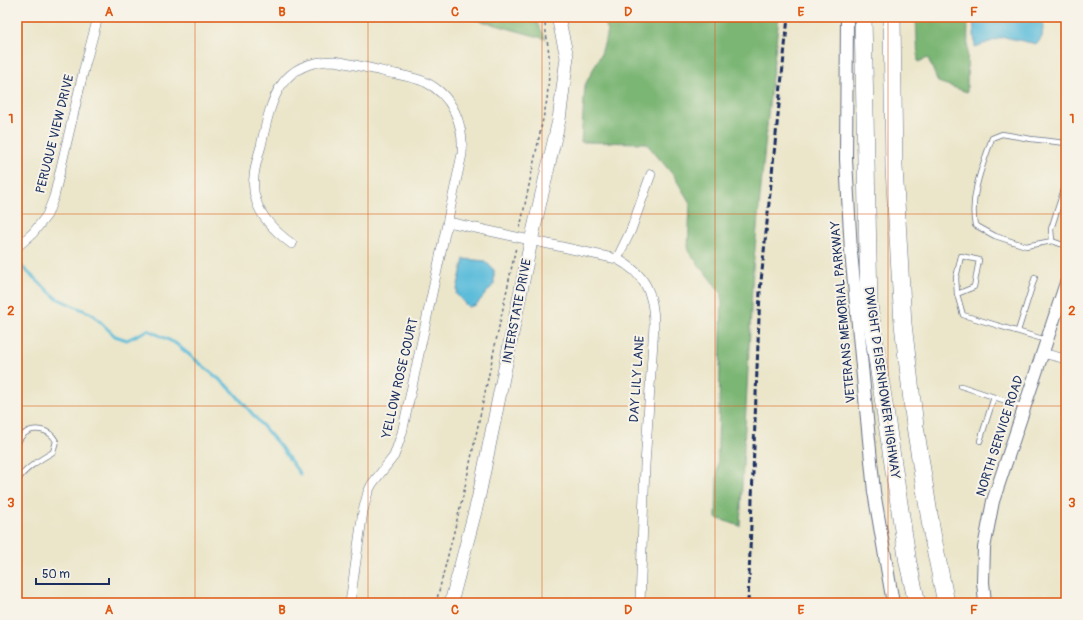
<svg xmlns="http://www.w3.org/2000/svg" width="1083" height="620" font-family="Pangolin,sans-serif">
<rect width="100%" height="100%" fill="#f7f3e8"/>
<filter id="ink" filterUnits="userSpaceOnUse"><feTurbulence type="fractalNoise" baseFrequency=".025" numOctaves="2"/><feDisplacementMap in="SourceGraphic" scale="8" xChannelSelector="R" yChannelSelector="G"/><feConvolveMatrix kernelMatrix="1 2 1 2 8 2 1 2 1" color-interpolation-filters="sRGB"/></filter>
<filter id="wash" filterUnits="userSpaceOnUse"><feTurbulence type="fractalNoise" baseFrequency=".012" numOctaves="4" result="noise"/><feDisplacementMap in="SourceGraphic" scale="16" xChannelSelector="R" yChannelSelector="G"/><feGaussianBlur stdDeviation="0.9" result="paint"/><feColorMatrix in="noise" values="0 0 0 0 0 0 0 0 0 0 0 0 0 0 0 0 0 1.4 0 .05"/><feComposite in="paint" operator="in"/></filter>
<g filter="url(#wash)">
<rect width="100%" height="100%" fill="#ebe6ca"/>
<path fill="#7cb675" stroke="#4c726a" d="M 467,17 L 534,17 L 546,39 Z
M 602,17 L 779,17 L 770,95 L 753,269 L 740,526 L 716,518 L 722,294 L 688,251 L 690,203 L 674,176 L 646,143 L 581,142 L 585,85 L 601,54 L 608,31 Z
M 916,17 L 968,17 L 967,92 L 938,82 L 928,58 L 918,62 Z"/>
<path fill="#5cbcda" stroke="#3c769c" d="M 973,17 L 1044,17 L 1042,37 L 1037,44 L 1004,37 L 975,47 Z
M 464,259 L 485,261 L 494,270 L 494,284 L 476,305 L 468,307 L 456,294 Z"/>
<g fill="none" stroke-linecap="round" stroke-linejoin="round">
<path stroke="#5cbcda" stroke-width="3" d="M 20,265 L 56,298 L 92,314 L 115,336 L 127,340 L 148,330 L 175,343 L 231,389 L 280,446 L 300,474"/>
</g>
</g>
<g filter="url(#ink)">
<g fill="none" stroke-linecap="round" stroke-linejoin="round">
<defs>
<path id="service" d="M 1066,143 L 1031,139 L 1002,134 L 992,138 C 983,165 969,197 975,225 L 995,236 L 1026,246 L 1052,241 L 1066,246
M 1052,241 L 1051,229 L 1066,183
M 957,294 L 974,287 L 979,260 L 961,256 L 956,278 L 957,294 L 963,315 L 1046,340
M 1018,331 L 1035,277
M 961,386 L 1024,407
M 980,441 L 994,397
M 17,445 C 18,442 20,438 22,436 C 32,425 50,429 56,441 L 53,452 C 40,460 25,468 17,481"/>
<path id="minor" d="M 448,222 L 617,259 C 646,274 654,295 654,325 L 645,465 L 640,603
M 292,244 C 277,233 261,218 256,200 C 250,183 256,163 261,146 C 271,101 278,61 334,61 C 352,64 369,68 386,72 C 399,75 413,77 425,82 C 453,95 464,125 462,154 L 402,433 L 394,456 L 372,484 L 368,492 L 363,511 L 350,603
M 17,247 L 33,233 L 47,215 L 54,197 L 84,69 L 98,17
M 617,259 L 631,230 L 651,174
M 1042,353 L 1066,359"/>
<path id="tertiary" d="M 847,17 L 846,159 L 851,252 L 874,492 L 893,603
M 985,603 L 983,582 L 984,548 L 993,501 L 1066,283"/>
<path id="secondary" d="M 451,603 L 478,500 L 531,241 L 559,120 L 567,57 L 558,17"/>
<path id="motorway" d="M 863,17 L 869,305 L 908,563 L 917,603
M 892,17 L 894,167 L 903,324 L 915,426 L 932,533 L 946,603"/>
</defs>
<use href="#service" stroke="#646f84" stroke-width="6"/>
<use href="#minor" stroke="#646f84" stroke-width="10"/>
<use href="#tertiary" stroke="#646f84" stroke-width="14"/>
<use href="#secondary" stroke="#646f84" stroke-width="14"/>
<use href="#motorway" stroke="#646f84" stroke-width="18"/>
<path stroke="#646f84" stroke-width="1.5" stroke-dasharray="3 3" stroke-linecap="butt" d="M 520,228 L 547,100 L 549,75 L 549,54 L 544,17
M 436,603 L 463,496 L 516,247"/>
<use href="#service" stroke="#fff" stroke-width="4.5"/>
<use href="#minor" stroke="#fff" stroke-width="9"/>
<use href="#tertiary" stroke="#fff" stroke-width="12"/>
<use href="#secondary" stroke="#fff" stroke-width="13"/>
<use href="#motorway" stroke="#fff" stroke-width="17"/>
<path stroke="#1b2f5e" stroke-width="3" stroke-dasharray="6 3" stroke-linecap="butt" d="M 748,603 L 760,291 L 788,17"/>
</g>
</g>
<path fill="none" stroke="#de5710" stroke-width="1" stroke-opacity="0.55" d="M 195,17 L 195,603M 368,17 L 368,603M 542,17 L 542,603M 715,17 L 715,603M 888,17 L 888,603M 17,214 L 1066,214M 17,406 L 1066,406"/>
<g text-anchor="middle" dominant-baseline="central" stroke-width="4" stroke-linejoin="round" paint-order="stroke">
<g font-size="13" fill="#1b2f5e" stroke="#f7f3e8">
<text transform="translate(55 134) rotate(-76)">PERUQUE VIEW DRIVE</text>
<text transform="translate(517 311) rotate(-79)">INTERSTATE DRIVE</text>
<text transform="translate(843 312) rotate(-95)">VETERANS MEMORIAL PARKWAY</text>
<text transform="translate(400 378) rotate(-77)">YELLOW ROSE COURT</text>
<text transform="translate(637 379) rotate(-86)">DAY LILY LANE</text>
<text transform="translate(882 383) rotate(82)">DWIGHT D EISENHOWER HIGHWAY</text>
<text transform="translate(1000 436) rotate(-72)">NORTH SERVICE ROAD</text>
</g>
</g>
<rect width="1083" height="620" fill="none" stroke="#f7f3e8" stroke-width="44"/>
<path d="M36 578v6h73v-6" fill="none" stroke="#1b2f5e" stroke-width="2"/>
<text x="42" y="578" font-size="12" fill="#1b2f5e" stroke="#f7f3e8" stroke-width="3" paint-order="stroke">50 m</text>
<rect x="22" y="22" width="1039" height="576" fill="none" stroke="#de5710" stroke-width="1.5"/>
<g font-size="13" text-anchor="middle" font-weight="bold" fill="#de5710">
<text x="109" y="16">A</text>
<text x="282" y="16">B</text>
<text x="455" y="16">C</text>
<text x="628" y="16">D</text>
<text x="801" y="16">E</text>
<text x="974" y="16">F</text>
<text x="11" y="123">1</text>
<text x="1072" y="123">1</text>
<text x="11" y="315">2</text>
<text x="1072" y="315">2</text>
<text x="11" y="507">3</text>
<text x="1072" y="507">3</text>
<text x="109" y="614">A</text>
<text x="282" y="614">B</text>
<text x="455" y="614">C</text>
<text x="628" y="614">D</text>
<text x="801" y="614">E</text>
<text x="974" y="614">F</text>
</g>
</svg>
